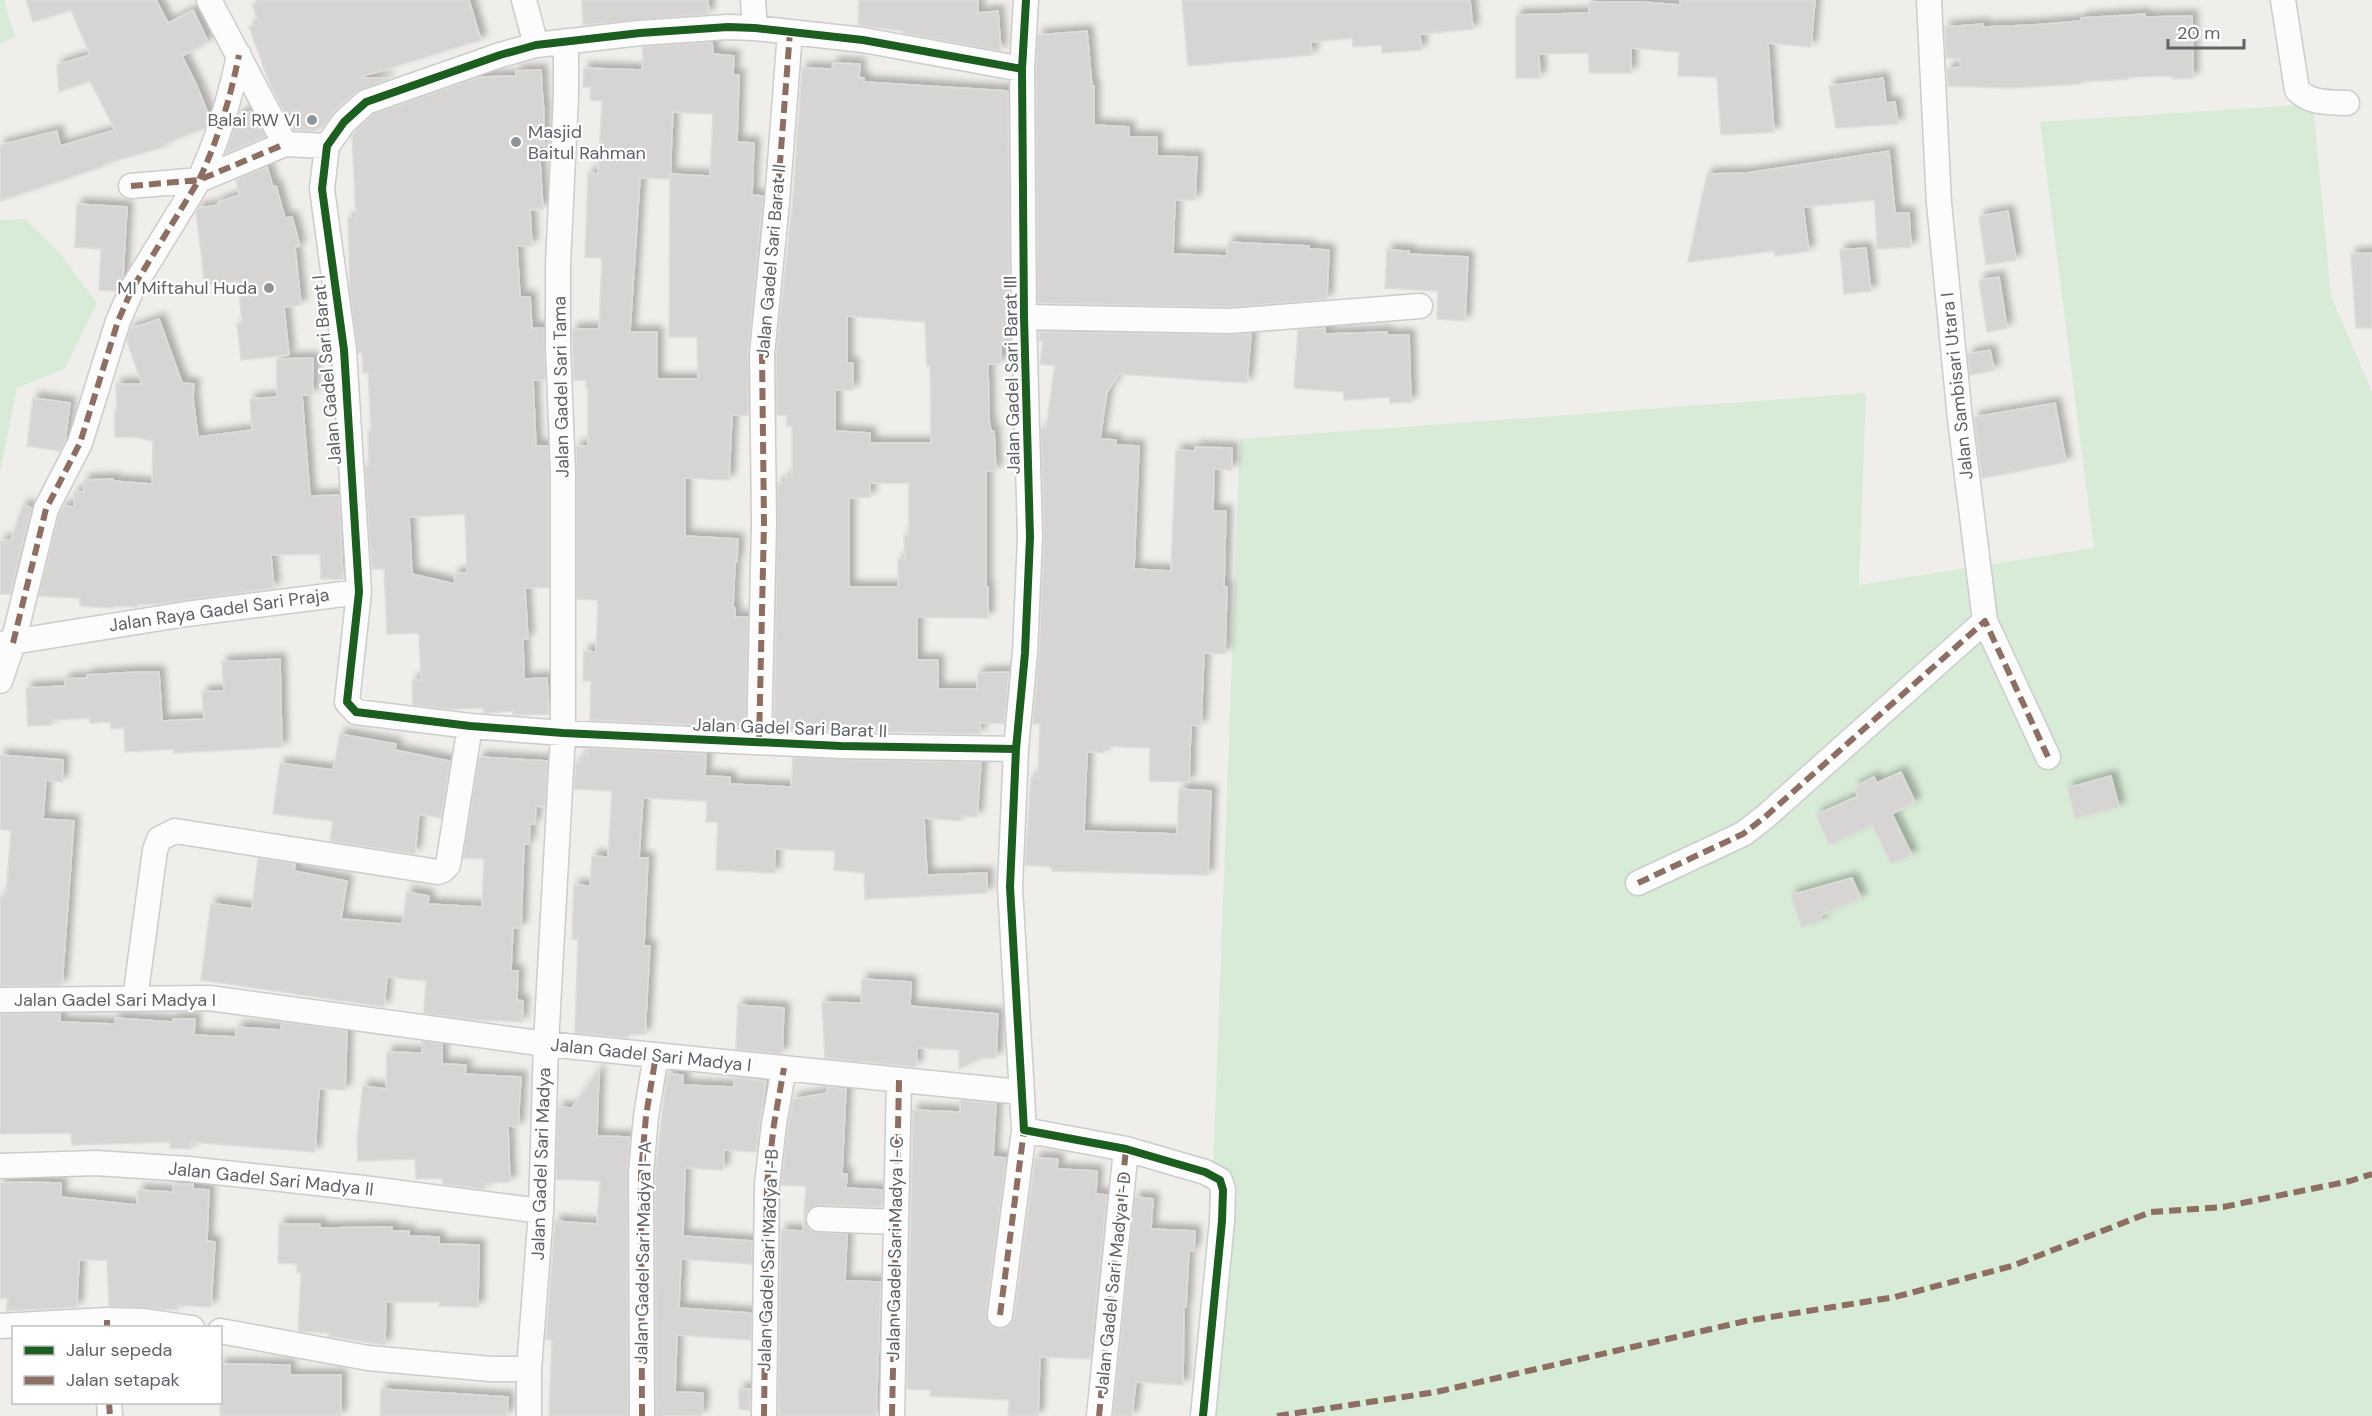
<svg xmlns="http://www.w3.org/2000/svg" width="2372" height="1416" font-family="'DM Sans',sans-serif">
<defs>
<filter id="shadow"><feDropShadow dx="5.5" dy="-5.5" stdDeviation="3" flood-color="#0004"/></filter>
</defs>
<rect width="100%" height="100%" fill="#efeeea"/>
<path fill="#d8ebd6" d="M 0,0 L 4,0 L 15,37 L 0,44 Z
M 2313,104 L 2331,296 L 2372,392 L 2372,1416 L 1204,1416 L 1240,439 L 1866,393 L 1859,585 L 2094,548 L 2040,122 Z
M 25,219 L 59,252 L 97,303 L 65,368 L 17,388 L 0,473 L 0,220 Z"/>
<path fill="#d6d5d3" stroke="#deddd9" stroke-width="1.5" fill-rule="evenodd" filter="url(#shadow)" d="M 26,0 L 156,0 L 168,23 L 193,10 L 208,42 L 182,56 L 197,86 L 209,116 L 205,128 L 164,144 L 164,147 L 104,164 L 104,166 L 0,201 L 0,145 L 57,131 L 60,146 L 115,130 L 90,81 L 59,92 L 57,65 L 90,55 L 71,10 L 33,22 Z
M 264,0 L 469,0 L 481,40 L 357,78 L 390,78 L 357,91 L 334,111 L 323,127 L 314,131 L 294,130 L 269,82 L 249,27 L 259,23 L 252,4 Z
M 582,0 L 708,0 L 709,14 L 583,25 Z
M 859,0 L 978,0 L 978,13 L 998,11 L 1001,51 L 903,33 L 903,31 L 858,25 Z
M 1182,0 L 1470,0 L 1473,29 L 1420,34 L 1421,50 L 1382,53 L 1382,45 L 1353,47 L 1352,38 L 1311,42 L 1312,55 L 1188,66 Z
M 1680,0 L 1815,0 L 1811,47 L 1768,43 L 1774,132 L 1721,135 L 1717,77 L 1678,76 L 1679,52 L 1631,48 L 1631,73 L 1589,73 L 1589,53 L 1539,54 L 1540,78 L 1516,78 L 1516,15 L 1589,13 L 1589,2 L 1643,2 L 1680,5 Z
M 2145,14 L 2145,17 L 2192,16 L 2193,78 L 2172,79 L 2172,76 L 2128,77 L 2128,79 L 2080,82 L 2080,84 L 2010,88 L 1948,86 L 1947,69 L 1960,67 L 1960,59 L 1946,58 L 1945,27 L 1983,24 L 1983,27 L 2033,25 L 2081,21 L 2081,18 Z
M 1087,31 L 1092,86 L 1094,86 L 1094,125 L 1129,127 L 1129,137 L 1157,137 L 1157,156 L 1197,157 L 1195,200 L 1175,200 L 1173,254 L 1227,256 L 1228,242 L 1309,246 L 1309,249 L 1329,250 L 1327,299 L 1230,307 L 1038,303 L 1036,69 L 1038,35 Z
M 712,42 L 713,54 L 734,56 L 733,75 L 739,75 L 737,142 L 754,143 L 752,195 L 763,196 L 748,353 L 748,415 L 732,415 L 729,480 L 685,478 L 685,536 L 738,539 L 737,562 L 735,562 L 733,608 L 735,608 L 735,617 L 748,617 L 745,727 L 590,720 L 591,681 L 583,681 L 584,651 L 596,652 L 598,600 L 577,599 L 576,446 L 588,446 L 588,388 L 586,388 L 586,380 L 574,380 L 572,329 L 599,329 L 602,258 L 585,257 L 588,173 L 598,174 L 602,101 L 590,100 L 591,87 L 583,87 L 584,68 L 642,70 L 643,47 ZM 673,112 L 713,114 L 710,176 L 670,174 L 669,337 L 697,337 L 698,379 L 657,379 L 657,332 L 630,332 L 640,178 L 670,179 Z
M 833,63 L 860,64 L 859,77 L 864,78 L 864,82 L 1008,91 L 1010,342 L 1001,342 L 1001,364 L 988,364 L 989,420 L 991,431 L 994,431 L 996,471 L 986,471 L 986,587 L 988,587 L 988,618 L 917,617 L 917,660 L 938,660 L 938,689 L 977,689 L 978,673 L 1009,672 L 1004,723 L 980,723 L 980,734 L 774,729 L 778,483 L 786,483 L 786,477 L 792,477 L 792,426 L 787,426 L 787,415 L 777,415 L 776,355 L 793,198 L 802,68 L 832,69 ZM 847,316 L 925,322 L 927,366 L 930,366 L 931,443 L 870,443 L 870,433 L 835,431 L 835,390 L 853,390 L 853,363 L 847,363 ZM 870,483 L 909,483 L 909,535 L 904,535 L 905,559 L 898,559 L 898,587 L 849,587 L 849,498 L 870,497 Z
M 541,70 L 543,105 L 544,106 L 544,146 L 539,146 L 543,209 L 530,210 L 532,246 L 517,246 L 520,297 L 530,297 L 532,328 L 544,328 L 545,380 L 533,380 L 536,446 L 548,446 L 549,475 L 549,587 L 525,588 L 528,639 L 523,639 L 524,679 L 547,678 L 549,714 L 517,715 L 513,715 L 513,711 L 484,713 L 483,708 L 449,709 L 413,705 L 412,680 L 421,680 L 419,633 L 387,634 L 384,569 L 372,569 L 365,466 L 369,466 L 368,431 L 371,431 L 368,372 L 363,373 L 362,353 L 358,353 L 350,292 L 348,218 L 356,218 L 352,135 L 373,114 L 480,77 L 516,76 L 516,71 ZM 465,514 L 467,573 L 454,574 L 455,584 L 412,574 L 409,517 Z
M 1883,78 L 1886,103 L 1895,102 L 1898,124 L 1836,128 L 1829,86 Z
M 252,111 L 265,137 L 226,153 L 239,115 Z
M 1889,151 L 1895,213 L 1909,213 L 1911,247 L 1877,249 L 1875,200 L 1803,207 L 1809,251 L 1775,256 L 1774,251 L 1688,262 L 1707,174 L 1747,173 Z
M 267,167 L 273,187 L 276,186 L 285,218 L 292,217 L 300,246 L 295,247 L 301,305 L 284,307 L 289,355 L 241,360 L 237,323 L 242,323 L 238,281 L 205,285 L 196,212 L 199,208 L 219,205 L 218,202 L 240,195 L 236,180 Z
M 77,204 L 127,207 L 123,277 L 116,291 L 99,290 L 101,249 L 75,247 Z
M 2008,211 L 2016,260 L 1986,265 L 1979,216 Z
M 1866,248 L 1871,291 L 1844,294 L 1840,250 Z
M 1387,250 L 1409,251 L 1409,254 L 1468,257 L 1465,321 L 1437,319 L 1438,291 L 1385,288 Z
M 2372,253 L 2372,328 L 2356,328 L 2351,254 Z
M 1999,277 L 2007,328 L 1987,332 L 1979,280 Z
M 159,319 L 182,383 L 194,384 L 193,398 L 198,437 L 252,430 L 250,399 L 277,397 L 277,359 L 313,358 L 313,395 L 302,395 L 310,496 L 339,495 L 343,579 L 321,579 L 320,554 L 271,555 L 274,588 L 159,604 L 137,604 L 137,607 L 113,606 L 113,608 L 80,606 L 80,598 L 39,596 L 59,514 L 64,506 L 74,507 L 74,492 L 84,492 L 84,480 L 113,479 L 113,481 L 152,484 L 153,441 L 134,437 L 115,437 L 115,410 L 117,410 L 116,384 L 142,384 L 127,341 L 130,329 Z
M 1325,328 L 1325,334 L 1387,332 L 1387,335 L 1409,335 L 1411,402 L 1390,403 L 1390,397 L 1344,400 L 1344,392 L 1294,388 L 1298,330 Z
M 1039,332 L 1230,335 L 1251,334 L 1247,383 L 1119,374 L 1107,392 L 1100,439 L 1116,440 L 1115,445 L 1139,446 L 1134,569 L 1171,571 L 1176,450 L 1195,451 L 1195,447 L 1232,448 L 1232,470 L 1214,469 L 1213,511 L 1226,511 L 1224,587 L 1227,587 L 1225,654 L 1204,653 L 1201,726 L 1191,725 L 1189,782 L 1149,781 L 1150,748 L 1104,746 L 1104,753 L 1087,752 L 1084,831 L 1177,834 L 1179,789 L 1211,791 L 1208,875 L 1052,871 L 1052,867 L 1025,865 L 1031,778 L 1038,778 L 1040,724 L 1033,724 L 1039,654 L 1044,538 L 1041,428 L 1046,428 L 1055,366 L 1040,364 L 1043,341 L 1039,341 Z
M 1990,350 L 1994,370 L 1970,375 L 1968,354 Z
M 33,398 L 70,403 L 65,441 L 60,451 L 27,446 Z
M 2055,403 L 2066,462 L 1982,478 L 1974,417 Z
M 23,505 L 31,508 L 10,594 L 0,594 L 0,541 L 11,540 Z
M 280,659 L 282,747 L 174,753 L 174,749 L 125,752 L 124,728 L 111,729 L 110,722 L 90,723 L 90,718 L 51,720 L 51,725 L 28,726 L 26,688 L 65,686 L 65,679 L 87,678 L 87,675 L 137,672 L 159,672 L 162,721 L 204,719 L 202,692 L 224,691 L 222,662 Z
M 340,734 L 396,744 L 395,750 L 450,761 L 441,818 L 419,814 L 415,854 L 330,841 L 333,821 L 273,814 L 280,763 L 333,770 Z
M 588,748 L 706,754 L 705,776 L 730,777 L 730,784 L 791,787 L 793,758 L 981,763 L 977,817 L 961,816 L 961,821 L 924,818 L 927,875 L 987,873 L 987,893 L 865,899 L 864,873 L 834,870 L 835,851 L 775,849 L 774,873 L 716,870 L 718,822 L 706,822 L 707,801 L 643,798 L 639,858 L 648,858 L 644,946 L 650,946 L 645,1034 L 628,1034 L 628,1038 L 575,1033 L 578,939 L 572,939 L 574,885 L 590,886 L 592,856 L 608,857 L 612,791 L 574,789 L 576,762 L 582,762 L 583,753 L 588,754 Z
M 0,755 L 63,760 L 62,782 L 46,780 L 43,819 L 74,821 L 62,985 L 0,986 L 0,896 L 6,897 L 11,830 L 0,829 Z
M 479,757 L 547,761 L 545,807 L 536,806 L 535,824 L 530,824 L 529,844 L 524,844 L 521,928 L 513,928 L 511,971 L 518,971 L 517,1000 L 523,1001 L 522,1022 L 468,1019 L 424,1013 L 426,981 L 387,977 L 384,1007 L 201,980 L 211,903 L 252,909 L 258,858 L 295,864 L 294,871 L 347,881 L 341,919 L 402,924 L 407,892 L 429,896 L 428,904 L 482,907 L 484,859 L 463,858 Z
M 1901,772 L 1915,802 L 1892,814 L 1912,855 L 1891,864 L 1872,825 L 1829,845 L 1816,815 L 1858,796 L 1854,787 L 1874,777 L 1877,783 Z
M 2111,776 L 2119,807 L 2075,819 L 2067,788 Z
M 1852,878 L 1861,898 L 1820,916 L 1822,921 L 1801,927 L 1791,895 Z
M 862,979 L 911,982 L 910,1006 L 998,1014 L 996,1058 L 982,1058 L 959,1069 L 959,1050 L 917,1048 L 916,1067 L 825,1058 L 822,1002 L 861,1003 Z
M 738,1005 L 784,1008 L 782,1054 L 736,1049 Z
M 0,1014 L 60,1014 L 60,1022 L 115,1024 L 115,1018 L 173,1022 L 173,1019 L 195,1019 L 194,1035 L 236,1037 L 237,1027 L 281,1030 L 282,1022 L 347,1031 L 345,1090 L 319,1089 L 315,1152 L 191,1142 L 191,1149 L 170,1148 L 170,1142 L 72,1145 L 71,1133 L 0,1134 Z
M 422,1041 L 442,1044 L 442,1064 L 466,1065 L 465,1074 L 521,1077 L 518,1127 L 508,1126 L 510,1182 L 485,1183 L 485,1189 L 443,1184 L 442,1178 L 416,1179 L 415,1159 L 358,1161 L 357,1141 L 363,1086 L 386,1089 L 387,1052 L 422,1053 Z
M 599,1070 L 597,1136 L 630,1137 L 627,1173 L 628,1416 L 549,1416 L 552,1340 L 546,1339 L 555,1221 L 597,1224 L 600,1181 L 556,1179 L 558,1107 L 572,1108 Z
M 667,1074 L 683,1075 L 683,1085 L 734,1087 L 734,1077 L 766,1081 L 756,1152 L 724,1150 L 723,1170 L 685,1168 L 683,1236 L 752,1241 L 752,1264 L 681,1259 L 679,1308 L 751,1313 L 751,1340 L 677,1335 L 675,1392 L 703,1393 L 702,1415 L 656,1416 L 655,1174 Z
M 827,1087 L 846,1089 L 842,1174 L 847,1174 L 846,1188 L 882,1190 L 882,1207 L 819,1205 L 807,1211 L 805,1219 L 807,1226 L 812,1231 L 847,1234 L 845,1281 L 881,1282 L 876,1416 L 778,1416 L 781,1230 L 803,1231 L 806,1186 L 781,1185 L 788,1126 L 793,1099 L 827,1093 Z
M 960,1100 L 996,1104 L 993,1157 L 1006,1158 L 986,1313 L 987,1321 L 992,1327 L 999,1329 L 1006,1328 L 1012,1323 L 1014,1317 L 1035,1158 L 1058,1159 L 1057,1169 L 1097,1171 L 1096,1194 L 1107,1195 L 1090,1359 L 1040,1357 L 1038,1416 L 1008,1416 L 1009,1400 L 930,1396 L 931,1390 L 907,1389 L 913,1110 L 960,1112 Z
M 23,1182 L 61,1183 L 61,1197 L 137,1205 L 138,1190 L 173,1192 L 173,1184 L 193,1184 L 193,1189 L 209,1190 L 207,1241 L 215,1242 L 211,1307 L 178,1305 L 178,1310 L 109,1306 L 107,1260 L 79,1260 L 77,1307 L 6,1311 L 8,1298 L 0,1298 L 0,1183 Z
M 1135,1197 L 1153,1199 L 1151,1229 L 1195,1231 L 1194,1251 L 1189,1251 L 1186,1307 L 1184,1307 L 1183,1385 L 1136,1382 L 1132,1416 L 1113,1416 Z
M 279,1224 L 320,1224 L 320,1228 L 392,1227 L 392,1231 L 409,1231 L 409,1236 L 439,1237 L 439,1244 L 479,1245 L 478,1307 L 439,1306 L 439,1302 L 386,1302 L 385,1345 L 329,1336 L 329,1333 L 298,1331 L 301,1273 L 297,1273 L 297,1264 L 278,1263 Z
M 220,1364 L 290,1365 L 290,1375 L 341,1375 L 341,1416 L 220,1416 Z
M 381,1389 L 508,1397 L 507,1416 L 380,1416 Z
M 739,1389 L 750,1389 L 750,1410 L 739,1409 Z"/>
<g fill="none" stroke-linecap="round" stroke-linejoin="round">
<defs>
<path id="minor" d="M 209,0 L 285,144 L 327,146
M 524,0 L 536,45
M 753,0 L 755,28
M 1026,0 L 1022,69 L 1024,317 L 1030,537 L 1025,653 L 1016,749 L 1010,887 L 1024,1130 L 1126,1149 L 1205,1172 L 1220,1180 L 1223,1190 L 1222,1221 L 1203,1416
M 1929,0 L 1939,203 L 1960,419 L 1985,621 L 2048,757
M 2283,0 L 2297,90 C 2311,104 2329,102 2347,103
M 131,186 L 199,180 L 285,144
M 1024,317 L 1230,321 L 1420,306
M 0,644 L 186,614 L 359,592
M 0,681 L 13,643 L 46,509 L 80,443 L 118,321 L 132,289 L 199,180 C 218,140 230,99 239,55
M 759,742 L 764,523 L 762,354 L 777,202 L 790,32
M 1016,749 L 841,746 L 563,733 L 470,726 L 356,712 L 347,702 L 359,592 L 344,350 L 322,189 L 327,146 L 344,122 L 366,102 L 500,55 L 536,45 L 640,33 L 728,27 L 755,28 L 863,40 L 1022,69
M 1638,883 L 1743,834 L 1765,817 L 1985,621
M 135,999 L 155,850 L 159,839 L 175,831 L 438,872 L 443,870 L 448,865 L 470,726
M 0,1000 L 209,998 L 546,1044 L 1021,1092
M 0,1166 L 96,1163 L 188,1169 L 363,1188 L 541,1211
M 819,1219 L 896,1222
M 1000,1315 L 1024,1130
M 0,1326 L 107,1320 L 144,1321 L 192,1328
M 220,1331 L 368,1358 L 491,1369 L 529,1369
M 109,1402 L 110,1416
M 529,1416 L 529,1369 L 541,1211 L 546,1044 L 563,733 L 563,475 L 558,346 L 558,264 L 566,95 L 566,41
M 642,1416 L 641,1173 L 646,1116 L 656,1055
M 764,1416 L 767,1184 L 774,1124 L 784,1068
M 892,1416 L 899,1080
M 1099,1416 L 1126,1149"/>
</defs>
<use href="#minor" stroke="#cbcccc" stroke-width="27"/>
<use href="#minor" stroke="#fdfcfc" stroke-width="24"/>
<path stroke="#8d6e63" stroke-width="6" stroke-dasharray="12 6" stroke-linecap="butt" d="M 131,186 L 199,180 L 285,144
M 13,643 L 46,509 L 80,443 L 118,321 L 132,289 L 199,180 C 218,140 230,99 239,55
M 759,742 L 764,523 L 762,354 L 777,202 L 790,32
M 1638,883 L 1743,834 L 1765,817 L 1985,621 L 2048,757
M 1000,1315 L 1024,1130
M 107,1320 L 107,1328
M 109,1402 L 110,1416
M 642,1416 L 641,1173 L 646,1116 L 656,1055
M 764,1416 L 767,1184 L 774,1124 L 784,1068
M 892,1416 L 899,1080
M 1099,1416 L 1126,1149
M 1277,1416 L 1436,1392 L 1746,1321 L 1895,1297 L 2012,1266 L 2151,1212 L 2223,1207 L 2350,1181 L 2372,1174"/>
<defs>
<path id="cycleway" d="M 1026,0 L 1022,69 L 1024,317 L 1030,537 L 1025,653 L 1016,749 L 1010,887 L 1024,1130 L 1126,1149 L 1205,1172 L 1220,1180 L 1223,1190 L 1222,1221 L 1203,1416
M 1016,749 L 841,746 L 563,733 L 470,726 L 356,712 L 347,702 L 359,592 L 344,350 L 322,189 L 327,146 L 344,122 L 366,102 L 500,55 L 536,45 L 640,33 L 728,27 L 755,28 L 863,40 L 1022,69"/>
</defs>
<use href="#cycleway" stroke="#fff" stroke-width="11"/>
<use href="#cycleway" stroke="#1b5e20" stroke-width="8"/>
</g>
<g fill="#919496" stroke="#fff" stroke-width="2">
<circle cx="312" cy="120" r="6"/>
<circle cx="516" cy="142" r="6"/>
<circle cx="269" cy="288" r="6"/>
</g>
<g text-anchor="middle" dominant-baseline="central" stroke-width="4.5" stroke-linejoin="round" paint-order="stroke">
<g font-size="18" fill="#5f6368" stroke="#fff" text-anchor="end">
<text x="300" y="120">Balai RW VI</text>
<text x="528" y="132" text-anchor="start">Masjid<tspan x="528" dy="21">Baitul Rahman</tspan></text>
<text x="257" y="288">MI Miftahul Huda</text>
</g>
<g font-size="18" fill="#5f6368" stroke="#fff">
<text transform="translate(771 261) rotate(-85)">Jalan Gadel Sari Barat II</text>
<text transform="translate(327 370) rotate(-95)">Jalan Gadel Sari Barat I</text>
<text transform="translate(1012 375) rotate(-91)">Jalan Gadel Sari Barat III</text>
<text transform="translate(1957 386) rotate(-96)">Jalan Sambisari Utara I</text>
<text transform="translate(561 387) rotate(-91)">Jalan Gadel Sari Tama</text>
<text transform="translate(219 610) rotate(-8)">Jalan Raya Gadel Sari Praja</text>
<text transform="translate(790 728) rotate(2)">Jalan Gadel Sari Barat II</text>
<text x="115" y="1000">Jalan Gadel Sari Madya I</text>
<text transform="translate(651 1055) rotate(6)">Jalan Gadel Sari Madya I</text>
<text transform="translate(541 1164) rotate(-88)">Jalan Gadel Sari Madya</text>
<text transform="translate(271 1179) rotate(6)">Jalan Gadel Sari Madya II</text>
<text transform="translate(895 1248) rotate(-89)">Jalan Gadel Sari Madya I-C</text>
<text transform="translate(643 1253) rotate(-89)">Jalan Gadel Sari Madya I-A</text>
<text transform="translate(768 1260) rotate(-88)">Jalan Gadel Sari Madya I-B</text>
<text transform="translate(1113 1283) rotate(-84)">Jalan Gadel Sari Madya I-D</text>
</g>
</g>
<rect x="12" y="1326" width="210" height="78" fill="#ffffff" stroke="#bfc1c3" stroke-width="1.5"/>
<rect x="24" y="1346" width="30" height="9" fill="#1b5e20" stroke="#bfc1c3" stroke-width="1.5"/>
<text x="66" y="1356" font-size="18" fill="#5f6368">Jalur sepeda</text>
<rect x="24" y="1376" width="30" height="9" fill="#8d6e63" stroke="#bfc1c3" stroke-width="1.5"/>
<text x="66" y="1386" font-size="18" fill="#5f6368">Jalan setapak</text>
<path d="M2168 39v9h76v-9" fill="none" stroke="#5f6368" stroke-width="3"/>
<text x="2177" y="39" font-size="18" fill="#5f6368" stroke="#ffffff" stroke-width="4.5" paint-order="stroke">20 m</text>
</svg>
